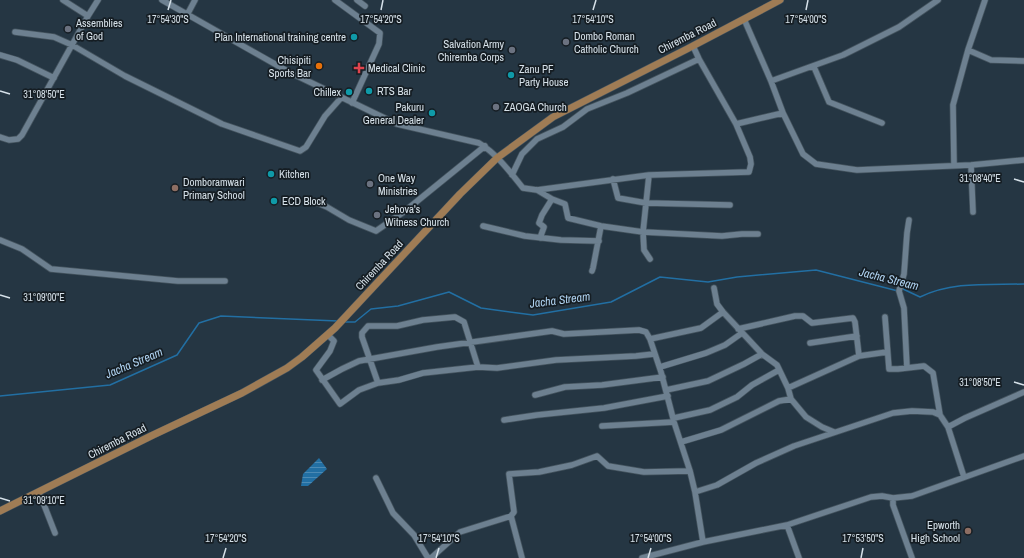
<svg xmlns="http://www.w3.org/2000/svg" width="1024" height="558" font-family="'Archivo Narrow',sans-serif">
<defs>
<pattern id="water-rules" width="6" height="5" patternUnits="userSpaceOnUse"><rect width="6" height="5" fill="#226fa3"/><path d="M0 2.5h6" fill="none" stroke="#4c8ab4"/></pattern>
</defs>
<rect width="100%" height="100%" fill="#253643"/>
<path fill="url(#water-rules)" d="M 319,458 L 327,469 L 308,486 L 301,486 L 303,474 Z"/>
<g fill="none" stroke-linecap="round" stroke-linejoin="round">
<path stroke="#226fa3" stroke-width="1.5" d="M 901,290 L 903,289 L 920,297 C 953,281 989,285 1024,284
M 345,322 L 355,322 L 371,309 L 398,306 L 449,292 L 481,308 L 533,315 L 611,302 L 660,277 L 708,282 L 737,277 L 816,270 L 898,291
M 0,396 L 110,385 L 177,355 L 199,323 L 221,316 L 338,321"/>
<defs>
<path id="minor" d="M 63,0 L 88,16
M 162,0 L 289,72 L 397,124 L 479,143 C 497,154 510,172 523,188 L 537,190 L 649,175 L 749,172 L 751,164 L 750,157 L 736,124 L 699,59 L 693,46
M 335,0 L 380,33 L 379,44 L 352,103
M 357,0 L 365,6
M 187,15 L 195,0
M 744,19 L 771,81 L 783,113 L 803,154 L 816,164 L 857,170 L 971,165 L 1024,160
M 15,32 L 54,37 L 72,45 L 125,76 L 222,124 L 300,151 L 306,147 L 325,116 L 341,98
M 968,50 L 991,60 L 1024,61
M 0,55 L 17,60 L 54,78
M 814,67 L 829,102 L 882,123
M 771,81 L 843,55 L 899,27 L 938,0
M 736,124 L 783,113
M 0,137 L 9,140 L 18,139 L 22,135 L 88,16 L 98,0
M 954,165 L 953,105 L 968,50 L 985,0
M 971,165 L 973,212
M 512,175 L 522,154 L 537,139 L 563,127 L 587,109 L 627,93 L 699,59
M 649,175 L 643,232 L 644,250 L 650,259
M 613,179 L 618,198 L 646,203 L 730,205
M 537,190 L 552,199 L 565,204 L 568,218 L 601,226 L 643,232 L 722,236 L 742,234 L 758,234
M 313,201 L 327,207 L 349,220 L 376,231 L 405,211 L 485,146
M 483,226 L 525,236 L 561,240 L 599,241
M 540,238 L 544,227 L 539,223 L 542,215 L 552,199
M 0,240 L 22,249 L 51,269 L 178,281 L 225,281
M 592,271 L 593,268 L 601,226
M 714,288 L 717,304 L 723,312 L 762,354 L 777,365 L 788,388 L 791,399 L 806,417 L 822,427 L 834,432
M 885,317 L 889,369 L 898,369 L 924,366 L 933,373 L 940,415
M 738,329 L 795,316 L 803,316 L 812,323 L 853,318 L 855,322 L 859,356
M 328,335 L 334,341 L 330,351 L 316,370 L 340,404 L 359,390 L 378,383 L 399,380 L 423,373 L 478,367 L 497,368 L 556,360 L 636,356 L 654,354
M 650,339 L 701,328 L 723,312
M 810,343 L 857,336
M 660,367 L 706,353 L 725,345 L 742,333
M 907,368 L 904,308 L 899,291 L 904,274 L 907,233 L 909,220
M 322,380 L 342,369 L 359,361 L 437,347 L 552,331 L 564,334 L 639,330 L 646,332 L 650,339 L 661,372 L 674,422 L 690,471 L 695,492 L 703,542
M 378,383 L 362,337 L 362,333 L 368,326 L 397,326 L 423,320 L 455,317 L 464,322 L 478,367
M 788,388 L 859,356 L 887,352
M 666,390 L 708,381 L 744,364 L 762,354
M 535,395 L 565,387 L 602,385 L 663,377
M 674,418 L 710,410 L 737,397 L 752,385 L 779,370
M 504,420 L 537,415 L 604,408 L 668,396
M 602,426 L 674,422
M 681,442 L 721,430 L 779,401 L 791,399
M 964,477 L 948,427 L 965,418 L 1024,392
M 376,478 L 393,513 L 414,535 L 428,558
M 39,492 L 55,533
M 695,492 L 717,485 L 756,463 L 794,446 L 893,413 L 912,411 L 933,412 L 940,415 L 948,427
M 893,498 L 893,505 L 912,558
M 787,525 L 799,558
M 431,558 L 460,532 L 511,516
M 522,558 L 511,516 L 514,512 L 509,474 L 539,472 L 572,465 L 597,456 L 608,466 L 644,472 L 690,471
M 642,558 L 703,542 L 787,525 L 871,497 L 882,496 L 893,498 L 912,496 L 1024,456"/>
<path id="major" d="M 0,511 L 153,435 L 242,393 L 287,368 L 302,357 L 335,328 L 460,194 L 497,158 L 553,117 L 687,49 L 780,0"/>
</defs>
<use href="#minor" stroke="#45545f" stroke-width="7"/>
<use href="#major" stroke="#45545f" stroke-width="8"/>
<use href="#minor" stroke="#6d8090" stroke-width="5.5"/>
<use href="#major" stroke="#9f7c55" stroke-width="7"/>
</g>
<path fill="none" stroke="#d6e1e9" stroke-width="1.5" d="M 168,10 L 171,0M 381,10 L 383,0M 593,10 L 596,0M 806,10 L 808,0M 0,91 L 10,94M 1014,179 L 1024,182M 0,295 L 10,298M 1014,382 L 1024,385M 0,498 L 10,501M 223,558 L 226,548M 436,558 L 439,548M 648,558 L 651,548M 861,558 L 863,548"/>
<g fill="#6b7280" stroke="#151d23" stroke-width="1.5">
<circle cx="68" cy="29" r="4"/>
<circle cx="566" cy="42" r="4"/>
<circle cx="512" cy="50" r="4"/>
<circle cx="496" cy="107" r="4"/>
<circle cx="370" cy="184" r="4"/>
<circle cx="377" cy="215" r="4"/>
</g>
<g fill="#0f9aa8" stroke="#151d23" stroke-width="1.5">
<circle cx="354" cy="37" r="4"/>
<circle cx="511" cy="75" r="4"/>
<circle cx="369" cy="91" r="4"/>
<circle cx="349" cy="92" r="4"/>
<circle cx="432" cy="113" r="4"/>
<circle cx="271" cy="174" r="4"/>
<circle cx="274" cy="201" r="4"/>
</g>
<circle fill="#e8710a" stroke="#151d23" stroke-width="1.5" cx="319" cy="66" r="4"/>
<path fill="#e0444e" stroke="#151d23" stroke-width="1.5" d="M357 62h4v4h4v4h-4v4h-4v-4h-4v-4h4z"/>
<g fill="#8d6e63" stroke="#151d23" stroke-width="1.5">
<circle cx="175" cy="188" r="4"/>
<circle cx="968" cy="531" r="4"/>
</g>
<g text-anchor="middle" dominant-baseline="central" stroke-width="3.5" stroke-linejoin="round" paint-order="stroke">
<g font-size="11" fill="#d6e1e9" stroke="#151d23" text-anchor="start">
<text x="76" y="23">Assemblies<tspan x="76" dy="13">of God</tspan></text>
<text x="574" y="36">Dombo Roman<tspan x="574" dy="13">Catholic Church</tspan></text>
<text x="346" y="37" text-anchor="end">Plan International training centre</text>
<text x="504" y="44" text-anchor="end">Salvation Army<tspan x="504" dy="13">Chiremba Corps</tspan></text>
<text x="311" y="60" text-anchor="end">Chisipiti<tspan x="311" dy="13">Sports Bar</tspan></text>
<text x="368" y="68">Medical Clinic</text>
<text x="519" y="69">Zanu PF<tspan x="519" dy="13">Party House</tspan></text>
<text x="377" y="91">RTS Bar</text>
<text x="341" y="92" text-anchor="end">Chillex</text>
<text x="424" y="107" text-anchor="end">Pakuru<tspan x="424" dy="13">General Dealer</tspan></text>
<text x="504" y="107">ZAOGA Church</text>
<text x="279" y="174">Kitchen</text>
<text x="378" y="178">One Way<tspan x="378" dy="13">Ministries</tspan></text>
<text x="183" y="182">Domboramwari<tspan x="183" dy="13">Primary School</tspan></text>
<text x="282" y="201">ECD Block</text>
<text x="385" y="209">Jehova's<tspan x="385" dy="13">Witness Church</tspan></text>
<text x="960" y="525" text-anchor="end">Epworth<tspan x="960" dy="13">High School</tspan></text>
</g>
<g font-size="11" fill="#d6e1e9" stroke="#151d23">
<text transform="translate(687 36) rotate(-27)">Chiremba Road</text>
<text transform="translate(379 265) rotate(-47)">Chiremba Road</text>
<text transform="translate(117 441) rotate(-27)">Chiremba Road</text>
</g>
<g font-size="12" font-style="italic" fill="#afd2f0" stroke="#151d23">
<text transform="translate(889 279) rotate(14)">Jacha Stream</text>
<text transform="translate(560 300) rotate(-7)">Jacha Stream</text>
<text transform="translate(134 363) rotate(-23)">Jacha Stream</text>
</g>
</g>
<g font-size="10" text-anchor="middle" fill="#d6e1e9" stroke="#151d23" stroke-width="3.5" stroke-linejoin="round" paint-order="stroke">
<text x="168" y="23">17°54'30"S</text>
<text x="381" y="23">17°54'20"S</text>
<text x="593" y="23">17°54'10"S</text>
<text x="806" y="23">17°54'00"S</text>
<text x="44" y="98">31°08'50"E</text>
<text x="980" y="182">31°08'40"E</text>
<text x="44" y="301">31°09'00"E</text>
<text x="980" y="386">31°08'50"E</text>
<text x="44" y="504">31°09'10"E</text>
<text x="226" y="542">17°54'20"S</text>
<text x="439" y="542">17°54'10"S</text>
<text x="651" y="542">17°54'00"S</text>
<text x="863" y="542">17°53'50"S</text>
</g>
</svg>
